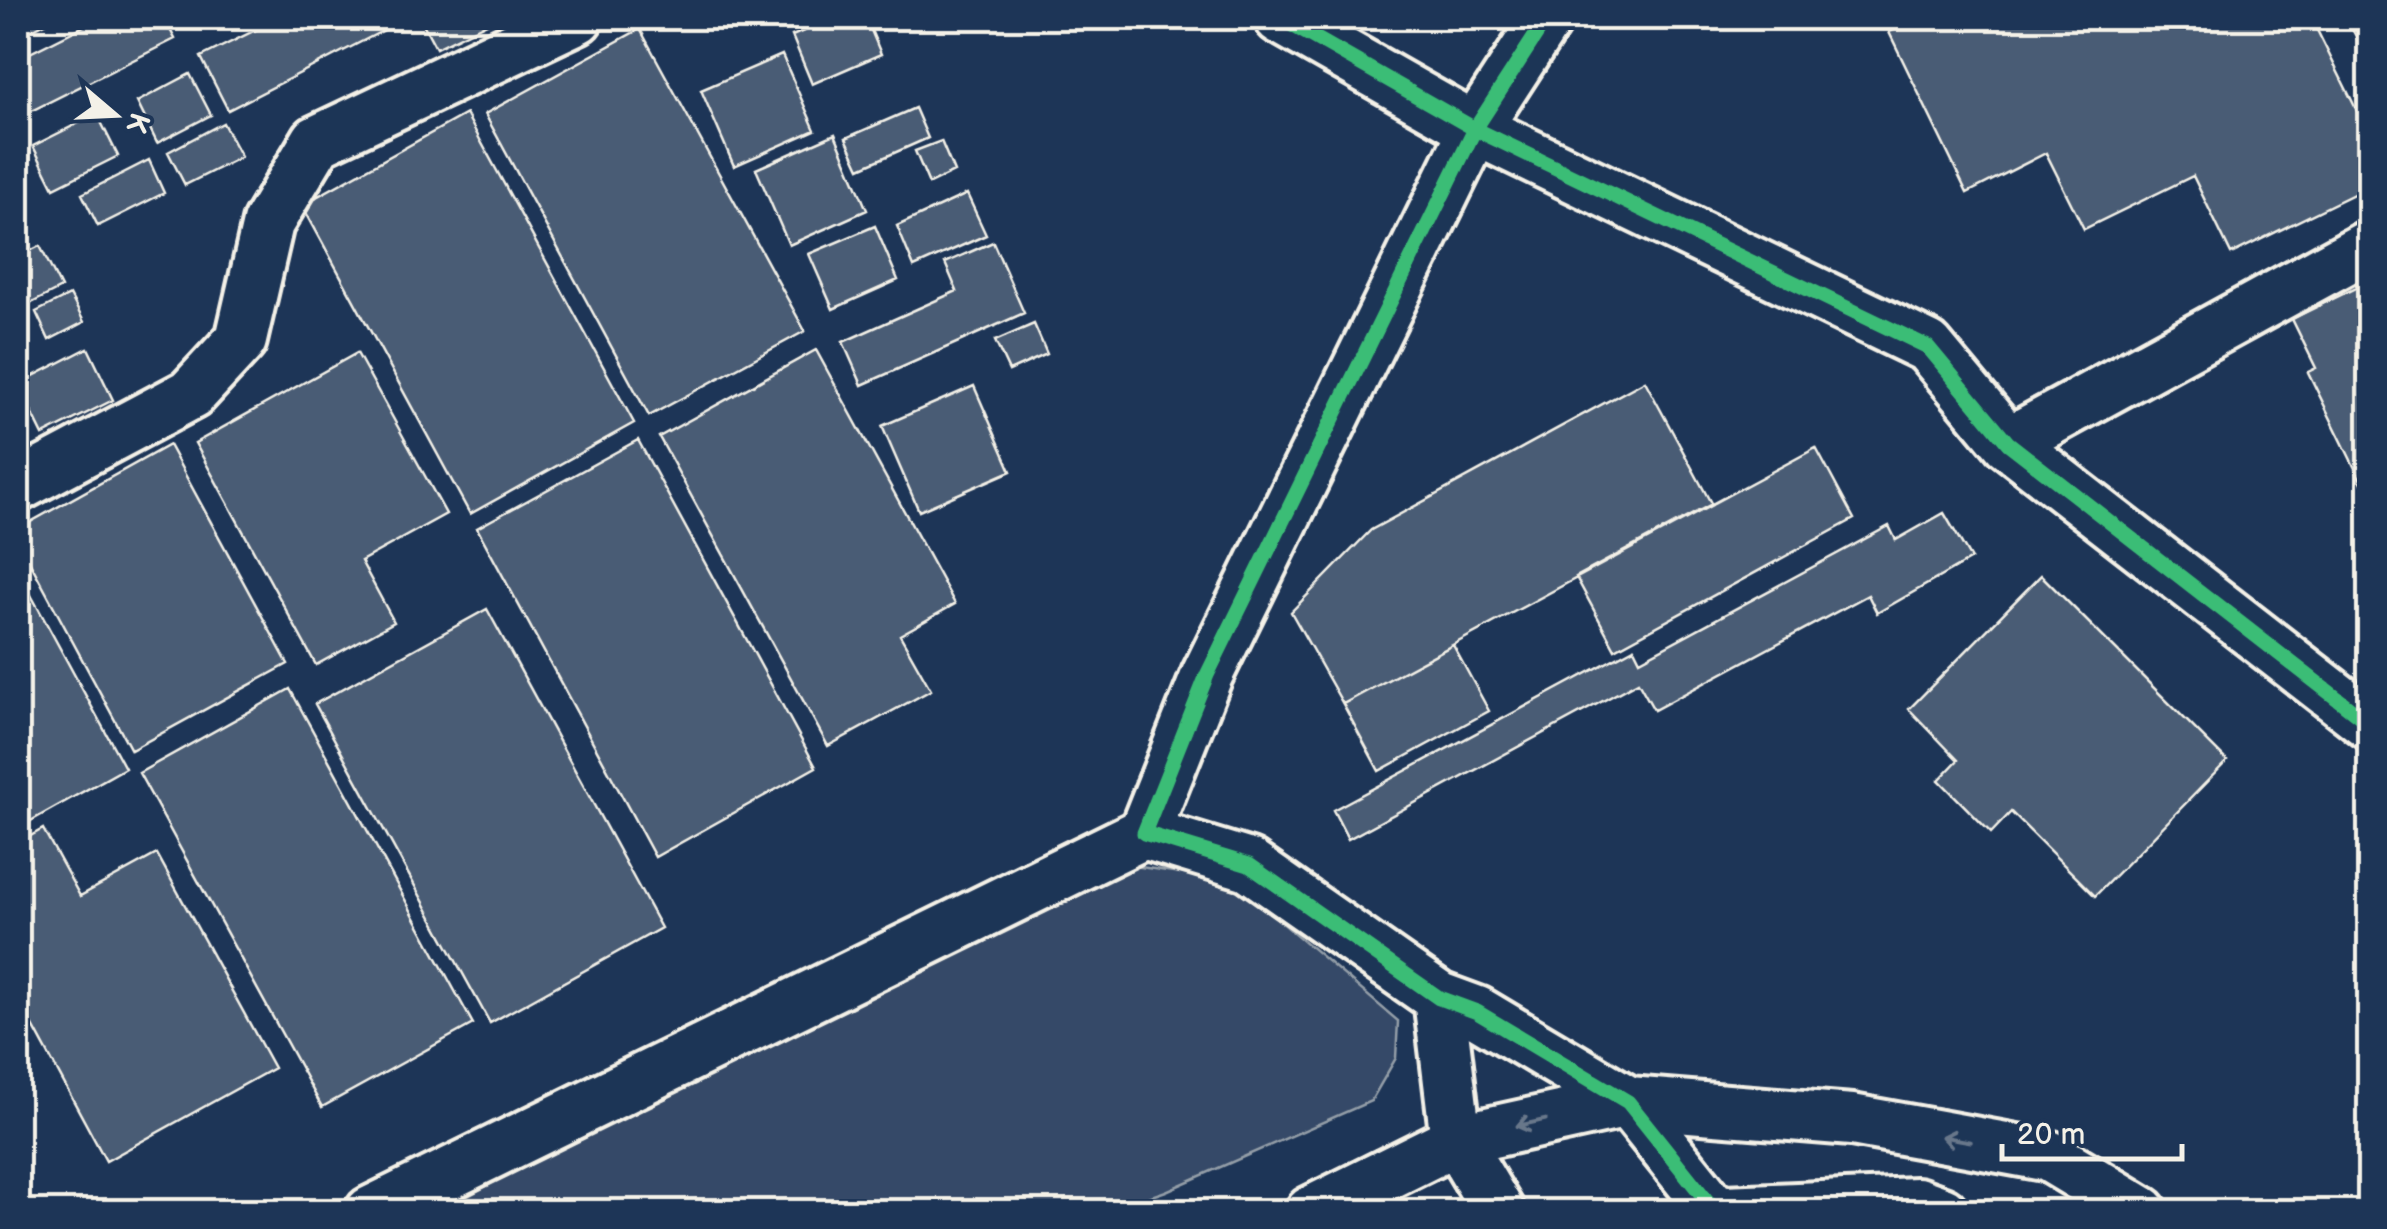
<svg xmlns="http://www.w3.org/2000/svg" width="2387" height="1229" font-family="'Balsamiq Sans',sans-serif">
<rect width="100%" height="100%" fill="#1d3557"/>
<filter id="ink" filterUnits="userSpaceOnUse"><feTurbulence type="fractalNoise" baseFrequency=".01" numOctaves="2"/><feDisplacementMap in="SourceGraphic" scale="20" xChannelSelector="R" yChannelSelector="G"/><feConvolveMatrix kernelMatrix="1 2 1 2 8 2 1 2 1" color-interpolation-filters="sRGB"/></filter>
<g filter="url(#ink)">
<path fill="#354a67" stroke="#949ea8" stroke-width="2.5" d="M 1134,866 L 1233,881 L 1398,1021 L 1396,1058 L 1371,1101 L 1166,1191 L 1108,1211 L 958,1211 L 945,1201 L 890,1202 L 854,1212 L 439,1212 L 715,1061 Z"/>
<path fill="#485b74" stroke="#f4f1e8" stroke-width="2.5" d="M 18,18 L 55,18 L 18,37 Z
M 100,18 L 164,18 L 175,39 L 27,113 L 18,94 L 18,59 Z
M 280,18 L 396,18 L 398,23 L 228,110 L 201,57 Z
M 420,18 L 497,18 L 436,48 Z
M 834,18 L 866,18 L 881,54 L 812,84 L 792,36 Z
M 1918,18 L 2311,18 L 2370,137 L 2370,186 L 2231,254 L 2193,176 L 2084,229 L 2046,153 L 1967,193 L 1889,32 Z
M 2346,18 L 2370,18 L 2370,62 Z
M 640,29 L 805,331 L 649,416 L 485,114 Z
M 782,55 L 815,130 L 734,166 L 701,90 Z
M 190,74 L 211,115 L 157,143 L 137,102 Z
M 915,108 L 928,138 L 860,168 L 846,138 Z
M 97,114 L 118,156 L 54,188 L 33,146 Z
M 466,114 L 634,423 L 470,514 L 302,205 Z
M 223,123 L 241,157 L 185,185 L 168,152 Z
M 835,134 L 867,210 L 789,245 L 756,169 Z
M 941,141 L 954,172 L 929,184 L 915,151 Z
M 149,160 L 164,193 L 98,226 L 82,194 Z
M 967,194 L 986,235 L 914,267 L 897,226 Z
M 875,226 L 898,280 L 833,309 L 809,254 Z
M 993,242 L 1024,313 L 862,385 L 843,342 L 957,291 L 945,263 Z
M 40,246 L 61,288 L 18,310 L 18,257 Z
M 2370,281 L 2370,499 L 2308,372 L 2316,368 L 2292,319 Z
M 70,295 L 84,322 L 49,340 L 36,312 Z
M 1034,324 L 1047,354 L 1009,371 L 995,341 Z
M 88,348 L 113,400 L 43,435 L 18,384 Z
M 816,350 L 955,604 L 900,635 L 931,690 L 828,746 L 659,437 Z
M 357,353 L 446,514 L 361,561 L 394,622 L 316,665 L 195,443 Z
M 1645,381 L 1712,505 L 1343,704 L 1291,612 L 1371,530 Z
M 974,386 L 1011,471 L 919,511 L 882,426 Z
M 638,440 L 816,767 L 655,857 L 477,528 Z
M 169,445 L 288,664 L 131,750 L 18,540 L 18,529 Z
M 1816,448 L 1854,519 L 1615,649 L 1576,577 Z
M 1944,513 L 1971,559 L 1877,613 L 1868,595 L 1654,710 L 1638,682 L 1348,839 L 1333,810 L 1634,648 L 1640,660 L 1889,526 L 1896,540 Z
M 18,571 L 125,768 L 18,828 Z
M 2041,575 L 2227,761 L 2095,896 L 2011,812 L 1991,833 L 1939,780 L 1958,760 L 1909,709 Z
M 487,609 L 661,928 L 490,1023 L 315,704 Z
M 1453,645 L 1489,711 L 1379,771 L 1343,704 Z
M 290,689 L 473,1024 L 322,1107 L 139,773 Z
M 43,829 L 80,896 L 157,854 L 274,1068 L 106,1161 L 18,998 L 18,843 Z"/>
<g fill="none" stroke-linecap="round" stroke-linejoin="round">
<defs>
<path id="minor" d="M 1280,18 L 1475,129 L 1928,347 L 2008,443 L 2370,724
M 1547,18 L 1475,129 L 1207,675 L 1144,833 L 1249,865 L 1439,998 L 1477,1012 L 1628,1102 L 1715,1211
M 2008,443 L 2370,245
M 18,486 L 191,394 L 241,340 L 268,223 L 317,141 L 577,18
M 1439,998 L 1456,1140 L 1499,1212
M 371,1212 L 1144,833
M 1311,1212 L 1456,1140 L 1628,1102 L 1852,1120 L 2049,1156 L 2142,1212
M 1700,1212 L 1917,1203 L 1942,1212"/>
</defs>
<use href="#minor" stroke="#f4f1e8" stroke-width="58"/>
<use href="#minor" stroke="#1d3557" stroke-width="50"/>
<defs>
<path id="cycleway" d="M 1280,18 L 1475,129 L 1928,347 L 2008,443 L 2370,724
M 1547,18 L 1475,129 L 1207,675 L 1144,833 L 1249,865 L 1439,998 L 1477,1012 L 1628,1102 L 1715,1211"/>
</defs>
<use href="#cycleway" stroke="#1d3557" stroke-width="21"/>
<use href="#cycleway" stroke="#3abd76" stroke-width="15"/>
</g>
<defs><path id="oneway-shaft" d="M-6 0H5M1.5-3L5.5 0L1.5 3" fill="none" stroke-width="1.6" stroke-linecap="round" stroke-linejoin="round" transform="scale(2.5)"/></defs>
<g stroke="#68778a">
<use href="#oneway-shaft" transform="translate(1531 1123) rotate(167)"/>
<use href="#oneway-shaft" transform="translate(1956 1139) rotate(-170)"/>
</g>
</g>
<rect width="2387" height="1229" fill="none" stroke="#1d3557" stroke-width="60"/>
<rect x="30" y="30" width="2327" height="1169" fill="none" stroke="#f4f1e8" stroke-width="4" filter="url(#ink)"/>
<g transform="translate(115 115) rotate(109)" stroke="#1d3557" stroke-width="8" paint-order="stroke">
<path d="M0-8L18 38L0 25L-18 38Z" fill="#f4f1e8"/>
<text y="-15" font-size="28" font-weight="bold" text-anchor="middle" fill="#f4f1e8">K</text>
</g>
<path d="M2002 1144v15h180v-15" fill="none" stroke="#f4f1e8" stroke-width="5"/>
<text x="2017" y="1144" font-size="30" fill="#f4f1e8" stroke="#1d3557" stroke-width="8" paint-order="stroke">20 m</text>
</svg>
